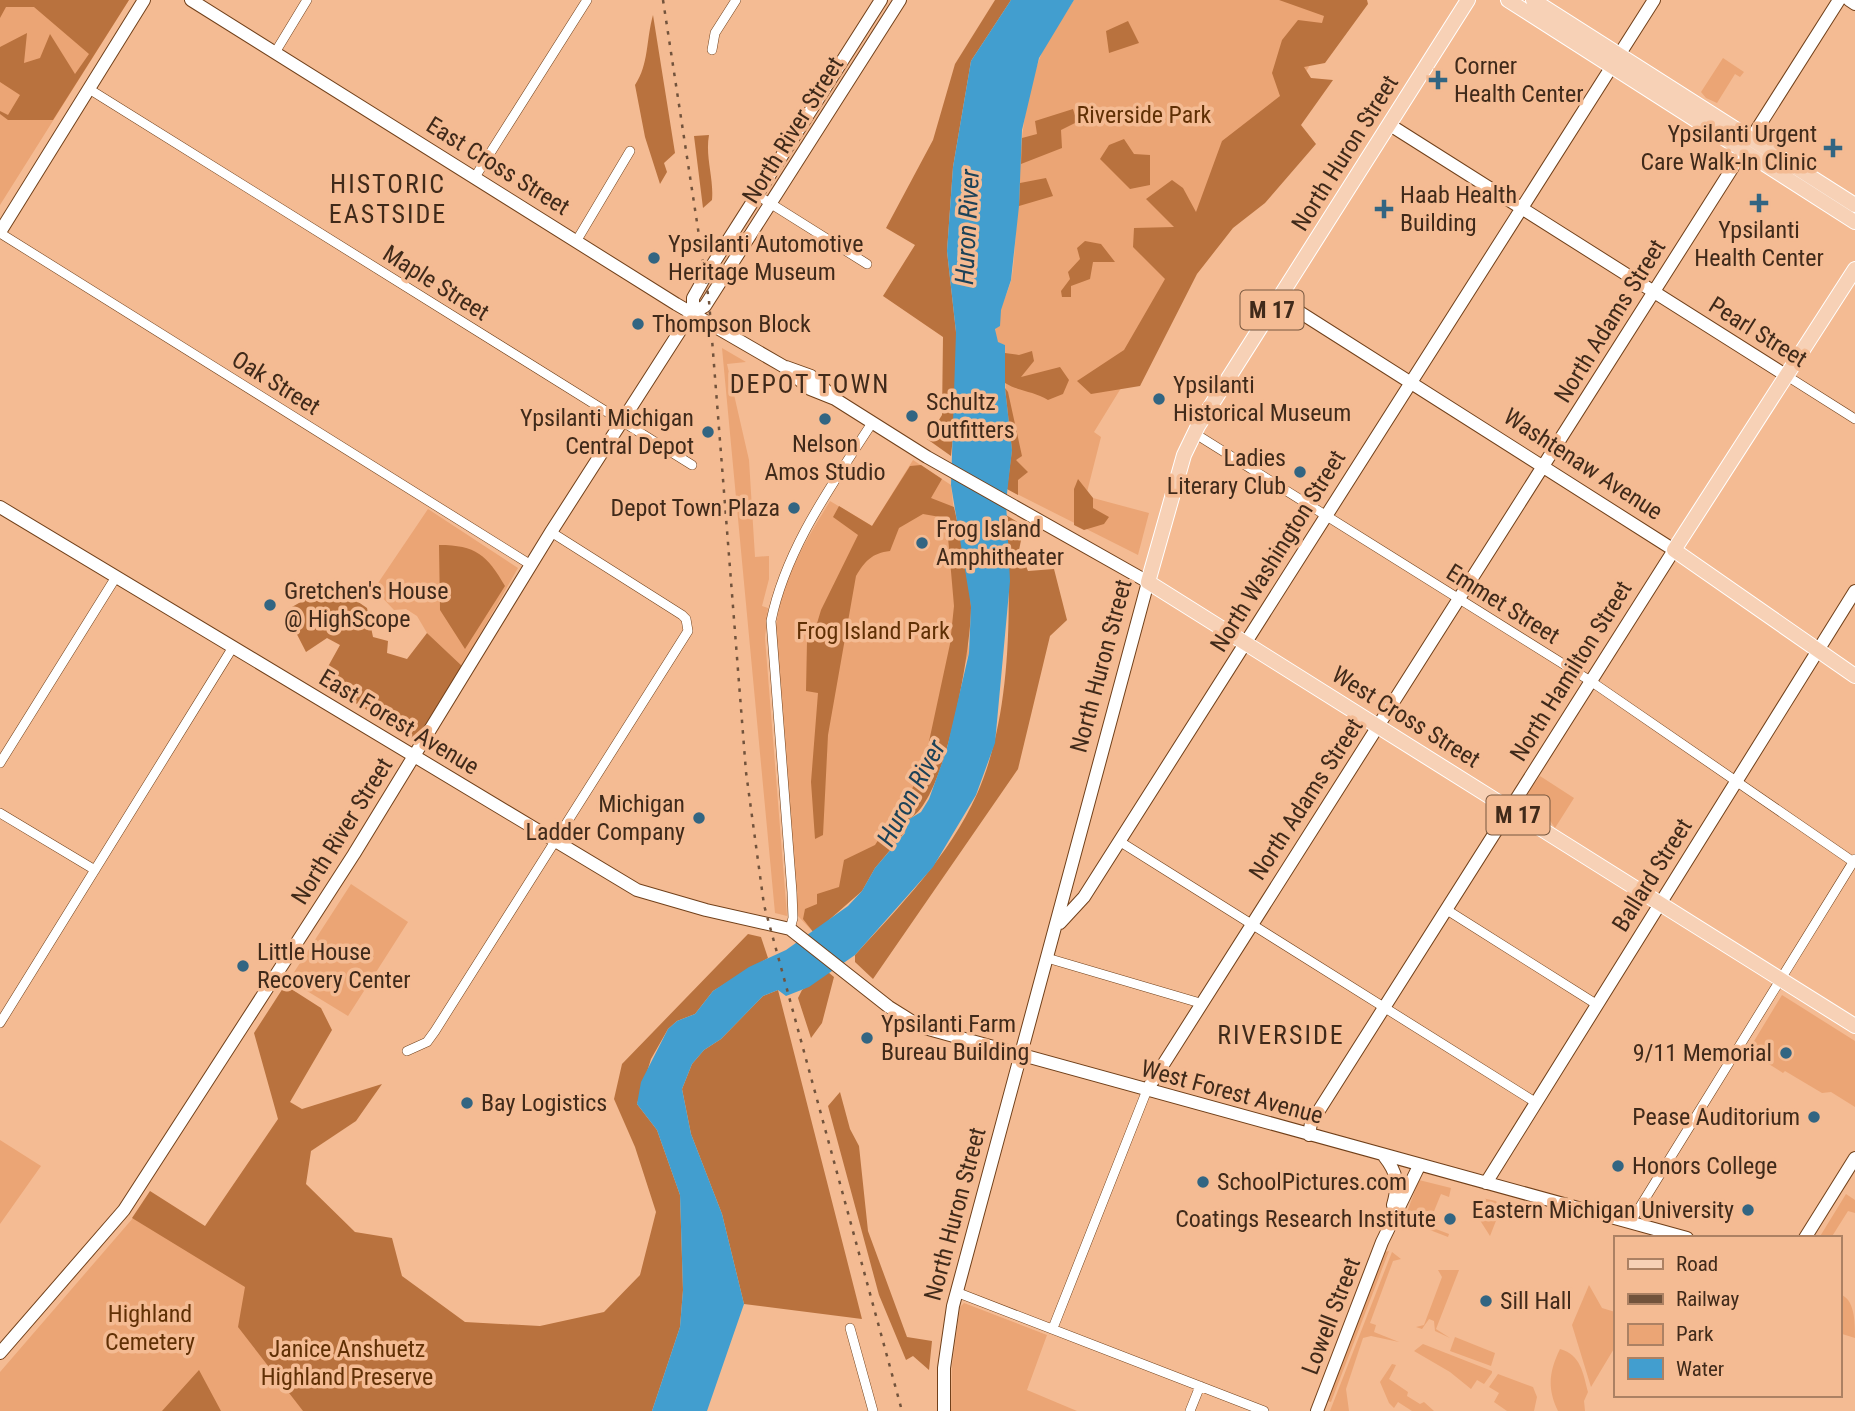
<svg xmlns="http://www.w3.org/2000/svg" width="1855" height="1411" font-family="'Roboto Condensed',sans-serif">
<rect width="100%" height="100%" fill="#f4bb93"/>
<path fill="#eba575" d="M 0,0 L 129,0 L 0,205 Z
M 1074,0 L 1304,0 L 1329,15 L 1315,56 L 1188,279 L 1094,432 L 1101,437 L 1087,492 L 1093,498 L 1149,513 L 1138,555 L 1007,489 L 1005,345 L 998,343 C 988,324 1009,296 1012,276 C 1021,205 1014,129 1039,60 C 1046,39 1063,19 1074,0 Z
M 1723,58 L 1744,72 L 1740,77 L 1735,74 L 1717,103 L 1706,98 L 1701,92 Z
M 722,348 L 746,362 L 727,364 L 749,460 L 755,557 L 769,556 L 769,579 L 762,606 L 768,608 L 765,638 L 787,916 L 775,913 Z
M 913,460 L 951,485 L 969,653 L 899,841 L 875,868 L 862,891 L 814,933 L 798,916 L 776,628 C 781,580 805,542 830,501 L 872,526 Z
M 428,509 L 518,568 L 462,666 L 427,633 L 417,616 L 406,609 L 394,610 L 374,589 Z
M 1540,776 L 1574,798 L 1555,828 L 1547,816 L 1522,800 Z
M 351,884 L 408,922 L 348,1016 L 289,980 Z
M 1782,995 L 1855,1041 L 1855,1107 L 1831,1092 L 1822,1093 L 1785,1071 L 1783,1073 L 1748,1051 Z
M 0,1140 L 41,1166 L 0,1224 Z
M 1419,1180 L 1451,1188 L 1449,1197 L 1441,1194 L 1428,1226 L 1449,1234 L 1448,1237 L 1404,1220 Z
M 1846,1194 L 1855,1200 L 1855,1213 L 1848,1211 L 1831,1238 L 1819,1238 Z
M 1482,1198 L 1496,1201 L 1501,1208 L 1490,1236 L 1476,1214 Z
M 133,1218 L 481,1411 L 0,1411 L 0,1372 Z
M 1389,1251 L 1331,1402 L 1328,1401 L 1384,1252 Z
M 1392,1252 L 1401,1259 L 1393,1261 L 1370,1323 L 1376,1325 L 1374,1332 L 1399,1342 L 1371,1336 L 1363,1338 L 1346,1389 L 1349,1411 L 1330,1411 Z
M 1438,1270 L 1459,1270 L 1436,1329 L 1450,1338 L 1435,1331 L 1434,1321 L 1429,1319 L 1422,1329 L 1416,1327 L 1424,1325 L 1442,1277 Z
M 1589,1285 L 1602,1308 L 1615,1312 L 1615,1347 L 1591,1387 L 1572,1325 Z
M 1839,1294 C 1855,1298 1855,1322 1855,1338 L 1839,1333 Z
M 964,1303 L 1047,1335 L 1027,1390 L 1077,1411 L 951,1411 L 952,1365 L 960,1307 Z
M 1455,1337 L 1495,1353 L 1491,1366 L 1450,1351 Z
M 1423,1344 L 1492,1371 L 1492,1373 L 1484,1384 L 1477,1380 L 1471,1389 L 1450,1372 L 1414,1351 Z
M 1560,1349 C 1581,1355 1583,1373 1588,1392 L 1584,1401 L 1585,1411 L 1558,1411 C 1547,1388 1549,1372 1560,1349 Z
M 1392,1364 L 1396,1365 L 1389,1379 L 1408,1392 L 1407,1396 L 1420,1404 L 1424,1402 L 1434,1411 L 1412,1411 L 1398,1402 L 1394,1408 L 1389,1403 L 1380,1382 Z
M 1498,1374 L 1533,1387 L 1537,1397 L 1534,1411 L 1507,1411 L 1494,1402 L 1499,1393 L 1489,1387 Z"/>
<path fill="#b9723e" d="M 0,0 L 129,0 L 53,120 L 8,120 L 0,114 L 0,111 L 8,115 L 20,95 L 0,82 L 0,47 L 27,33 L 24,63 L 40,58 L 50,34 L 75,74 L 89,54 L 34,7 L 6,7 L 0,18 Z
M 995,0 L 1011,0 L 971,61 L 953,167 L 947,251 L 956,332 L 956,408 L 951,456 L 927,439 L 942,415 L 943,337 L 883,296 L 915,245 L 886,228 L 933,140 L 955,64 Z
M 1279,0 L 1367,0 L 1368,4 L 1325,63 L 1304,67 L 1311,78 L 1333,80 L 1301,125 L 1316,144 L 1265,203 L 1233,228 L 1197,274 L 1140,386 L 1091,394 L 1077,381 L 1124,350 L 1165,279 L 1133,247 L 1134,228 L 1174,227 L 1146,199 L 1172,180 L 1183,188 L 1196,212 L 1222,141 L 1280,96 L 1272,73 L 1282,40 L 1298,20 L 1322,23 L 1324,16 Z
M 653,15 L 675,153 L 664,163 L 667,172 L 660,184 L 645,137 L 635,85 C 649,64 646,40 653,15 Z
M 1128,21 L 1139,43 L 1109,53 L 1106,31 Z
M 1073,109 L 1077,122 L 1061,130 L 1062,148 L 1021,164 L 1022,138 L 1037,134 L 1035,121 Z
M 709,135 C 705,157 714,178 712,200 L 703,208 L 694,136 Z
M 1124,139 L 1134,154 L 1150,155 L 1150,185 L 1130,189 L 1100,159 L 1109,145 Z
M 1046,178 L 1053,196 L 1019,206 L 1020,183 Z
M 1085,241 L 1101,244 L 1115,262 L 1093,262 L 1090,279 L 1071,286 L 1071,297 L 1062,297 L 1061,291 L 1070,279 L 1068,272 L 1080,259 L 1077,248 Z
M 1032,351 L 1034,361 L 1021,377 L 1060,367 L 1069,380 L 1063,394 L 1048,400 C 1034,391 1020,392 1005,383 L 1005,353 L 1019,355 Z
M 1005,388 L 1008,392 L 1022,456 L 1016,460 L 1028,472 L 1018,480 L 1018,495 L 1007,489 L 1012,450 Z
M 921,465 L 942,479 L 931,498 L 954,507 C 961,540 971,575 971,608 C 971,648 946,801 909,819 L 905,832 L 875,868 L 862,891 L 814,933 L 803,919 L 805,909 L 817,904 L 817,894 L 839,887 L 844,860 L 875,845 L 913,787 L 925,760 L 950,644 L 954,606 L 948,537 L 940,517 L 923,514 L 899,528 L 890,551 C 872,553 865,561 856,576 L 828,735 L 823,835 L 815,839 L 811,782 L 818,693 L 806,691 L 807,641 L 812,640 L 821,610 L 858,535 L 833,517 L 839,506 L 872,526 L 910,466 Z
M 1078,479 L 1093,498 L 1093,508 L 1109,517 L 1104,524 L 1084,530 L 1074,525 L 1074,489 Z
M 1006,515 L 1024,526 L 1019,550 L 1028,571 L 1054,569 L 1067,620 L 1050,636 L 1018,769 L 873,979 L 855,962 L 855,955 C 900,906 949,856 977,794 C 1013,713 1011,602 1006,515 Z
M 439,545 C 476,545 487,555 505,586 L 465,649 L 440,610 Z
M 332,584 L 367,608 L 373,637 L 388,641 L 387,653 L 407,659 L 427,633 L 462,666 L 417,741 L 320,681 L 340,645 L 327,638 L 306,652 L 285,611 Z
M 748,934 L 761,937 L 768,958 L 713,991 L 695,1014 L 677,1021 L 668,1029 L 651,1059 L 637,1104 L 657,1130 L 680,1195 L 683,1290 L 680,1327 L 652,1411 L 303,1411 L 238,1327 L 245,1287 L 132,1218 L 150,1191 L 205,1226 L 278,1119 L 254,1033 L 285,985 L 321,1008 L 332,1030 L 290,1102 L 302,1109 L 382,1084 L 356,1121 L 311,1151 L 306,1184 L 355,1232 L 392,1238 L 402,1276 L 465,1322 L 540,1326 L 604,1312 L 640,1275 L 656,1212 L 635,1147 L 614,1099 L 622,1064 Z
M 828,972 L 834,977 L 822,1023 L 811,1038 L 798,998 L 802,990 Z
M 778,990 L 862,1319 L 744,1304 L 722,1214 L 691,1134 L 682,1089 L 692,1064 L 704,1050 L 721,1039 L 763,996 Z
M 840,1092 L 850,1129 L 859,1146 L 868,1231 L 907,1337 L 932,1341 L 929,1370 L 913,1356 L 906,1360 L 879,1295 L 828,1106 Z
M 199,1370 L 221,1411 L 162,1411 Z"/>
<path fill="#429ecf" d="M 1011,0 L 1074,0 L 1039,58 L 1022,130 L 1019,206 L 1011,280 L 1001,310 L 1000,326 L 995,329 L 998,342 L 1005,345 L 1005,388 L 1012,450 L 1006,502 L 1010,581 L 995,743 L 976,795 L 933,867 L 855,955 L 809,987 L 786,996 L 778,990 L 763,996 L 721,1039 L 704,1050 L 692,1064 L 682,1089 L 691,1134 L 722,1214 L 744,1304 L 707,1411 L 652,1411 L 680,1327 L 683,1290 L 680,1195 L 657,1130 L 637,1104 L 641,1082 L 668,1029 L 677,1021 L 695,1014 L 713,991 L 749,967 L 786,950 L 848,906 L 862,891 L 875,868 L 905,833 L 906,821 L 921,812 L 929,799 L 946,752 L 969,653 L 971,606 L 951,485 L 956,332 L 947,251 L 953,167 L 971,61 Z"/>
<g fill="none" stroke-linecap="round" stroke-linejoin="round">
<defs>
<path id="street" d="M 712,50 L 715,33 L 736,0
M 276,51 L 307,0
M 89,89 L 692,465
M 475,177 L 587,0
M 757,195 L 867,264
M 0,233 L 531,565
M 577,240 L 630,151
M 1787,376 L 1855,419
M 1194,433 L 1592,682 L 1855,863
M 0,763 L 116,577
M 0,813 L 95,870
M 1119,841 L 1535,1102
M 1447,910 L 1596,1004
M 790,929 L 793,918 L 792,892 L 771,621 C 786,548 832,485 872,423
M 1047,958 L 1200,1003
M 0,1023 L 233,647
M 407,1051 L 427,1042 L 435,1031 L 688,631 L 686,619 L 682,615 L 551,532
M 1630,1223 L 1855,859
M 956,1292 L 1264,1411
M 850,1328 L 873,1411
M 1053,1328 L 1147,1090
M 1190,1411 L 1200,1386"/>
<path id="secondary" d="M 191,0 L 676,304 L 783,366 L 810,389 L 835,399 L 927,457 L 1148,582 L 953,1306 L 944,1368 L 944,1411
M 1849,0 L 1855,4
M 1390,125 L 1787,376
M 0,232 L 144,0
M 1279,299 L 1674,550 L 1311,1123 L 1309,1135
M 693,313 L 693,298 L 706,275 L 881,0
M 786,367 L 811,376 L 832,396
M 0,507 L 637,890 L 706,910 L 790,929 L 889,1007 L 921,1027 L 1687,1238
M 1060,923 L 1084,897 L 1654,0
M 1147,1090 L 1839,0
M 1384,1156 C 1398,1174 1399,1184 1393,1205
M 1486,1183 L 1855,591
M 1805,1238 L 1855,1158
M 0,1353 L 124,1210 L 354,854 L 551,532 L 685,323 L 693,313 L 705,306 L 900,0
M 1317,1411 L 1382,1242 L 1419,1166"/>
<path id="primary" d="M 1468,0 L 1198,426 L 1184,455 L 1148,582 L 1855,1026
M 1508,0 L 1855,222
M 1533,0 L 1855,205
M 1855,269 L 1674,550 L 1855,676"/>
</defs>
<use href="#street" stroke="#71401a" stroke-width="10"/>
<use href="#secondary" stroke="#71401a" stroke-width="14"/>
<use href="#primary" stroke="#fff" stroke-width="16"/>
<use href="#street" stroke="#fff" stroke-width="9"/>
<use href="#secondary" stroke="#fff" stroke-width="12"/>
<use href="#primary" stroke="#f7d1b6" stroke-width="14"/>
<path stroke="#72533c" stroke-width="2.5" stroke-dasharray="3.5 7" stroke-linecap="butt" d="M 663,0 L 709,301 L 746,772 L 764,905 L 902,1411"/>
</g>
<g fill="#326582" stroke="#f4bb93" stroke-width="2.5">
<path d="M1434.5 69.5h7v7h7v7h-7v7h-7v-7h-7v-7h7z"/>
<path d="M1829.5 137.5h7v7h7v7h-7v7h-7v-7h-7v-7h7z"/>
<path d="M1755.5 192.5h7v7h7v7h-7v7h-7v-7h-7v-7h7z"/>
<path d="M1380.5 198.5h7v7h7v7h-7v7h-7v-7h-7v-7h7z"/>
<circle cx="654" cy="258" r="7"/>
<circle cx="638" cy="324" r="7"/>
<circle cx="1159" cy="399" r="7"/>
<circle cx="912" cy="416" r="7"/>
<circle cx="825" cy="419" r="7"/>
<circle cx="708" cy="432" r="7"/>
<circle cx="1300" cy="472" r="7"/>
<circle cx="794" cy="508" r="7"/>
<circle cx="922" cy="543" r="7"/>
<circle cx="270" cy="605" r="7"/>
<circle cx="699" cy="818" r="7"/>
<circle cx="243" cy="966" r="7"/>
<circle cx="867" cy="1038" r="7"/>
<circle cx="1786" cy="1053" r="7"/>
<circle cx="467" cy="1103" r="7"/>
<circle cx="1814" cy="1117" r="7"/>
<circle cx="1618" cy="1166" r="7"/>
<circle cx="1203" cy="1182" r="7"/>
<circle cx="1748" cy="1210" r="7"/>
<circle cx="1450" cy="1219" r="7"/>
<circle cx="1486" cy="1301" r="7"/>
</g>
<g text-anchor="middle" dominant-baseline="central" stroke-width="7" stroke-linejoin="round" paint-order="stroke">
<g fill="#f4bb93" stroke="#76563e" stroke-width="2">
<rect x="1240.5" y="290.5" width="63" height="39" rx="5"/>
<rect x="1486.5" y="795.5" width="63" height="39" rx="5"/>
</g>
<g font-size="23" font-weight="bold" fill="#402a1a">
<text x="1272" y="310">M 17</text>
<text x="1518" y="815">M 17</text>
</g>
<g font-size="24" fill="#402a1a" stroke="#f4bb93" text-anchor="start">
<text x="1454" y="66">Corner<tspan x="1454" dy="28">Health Center</tspan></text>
<text x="1817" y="134" text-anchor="end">Ypsilanti Urgent<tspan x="1817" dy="28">Care Walk-In Clinic</tspan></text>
<text x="1400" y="195">Haab Health<tspan x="1400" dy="28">Building</tspan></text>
<text x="1759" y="230" text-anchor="middle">Ypsilanti<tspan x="1759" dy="28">Health Center</tspan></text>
<text x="668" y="244">Ypsilanti Automotive<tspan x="668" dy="28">Heritage Museum</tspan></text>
<text x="652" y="324">Thompson Block</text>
<text x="1173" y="385">Ypsilanti<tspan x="1173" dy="28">Historical Museum</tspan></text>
<text x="926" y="402">Schultz<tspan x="926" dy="28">Outfitters</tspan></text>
<text x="694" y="418" text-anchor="end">Ypsilanti Michigan<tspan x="694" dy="28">Central Depot</tspan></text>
<text x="825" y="444" text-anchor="middle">Nelson<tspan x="825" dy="28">Amos Studio</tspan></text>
<text x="1286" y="458" text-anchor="end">Ladies<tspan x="1286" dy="28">Literary Club</tspan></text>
<text x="780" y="508" text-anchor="end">Depot Town Plaza</text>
<text x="936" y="529">Frog Island<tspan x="936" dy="28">Amphitheater</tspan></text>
<text x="284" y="591">Gretchen's House<tspan x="284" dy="28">@ HighScope</tspan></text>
<text x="685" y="804" text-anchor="end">Michigan<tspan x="685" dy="28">Ladder Company</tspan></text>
<text x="257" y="952">Little House<tspan x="257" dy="28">Recovery Center</tspan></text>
<text x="881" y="1024">Ypsilanti Farm<tspan x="881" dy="28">Bureau Building</tspan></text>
<text x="1772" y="1053" text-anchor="end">9/11 Memorial</text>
<text x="481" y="1103">Bay Logistics</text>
<text x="1800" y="1117" text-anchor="end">Pease Auditorium</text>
<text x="1632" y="1166">Honors College</text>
<text x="1217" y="1182">SchoolPictures.com</text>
<text x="1734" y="1210" text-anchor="end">Eastern Michigan University</text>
<text x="1436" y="1219" text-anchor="end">Coatings Research Institute</text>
<text x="1500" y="1301">Sill Hall</text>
</g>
<g font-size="24" fill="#603005" stroke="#f4bb93">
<text x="1144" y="115">Riverside Park</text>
<text x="873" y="631">Frog Island Park</text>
<text x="150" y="1314">Highland<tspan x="150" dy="28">Cemetery</tspan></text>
<text x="347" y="1349">Janice Anshuetz<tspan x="347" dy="28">Highland Preserve</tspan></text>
</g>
<g font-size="24" fill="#402a1a" stroke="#f4bb93">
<text transform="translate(793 130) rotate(-58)">North River Street</text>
<text transform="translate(1345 153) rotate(-58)">North Huron Street</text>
<text transform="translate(498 166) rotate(32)">East Cross Street</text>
<text transform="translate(436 283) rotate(32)">Maple Street</text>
<text transform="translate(1610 321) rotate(-58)">North Adams Street</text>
<text transform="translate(1758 332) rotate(32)">Pearl Street</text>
<text transform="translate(276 383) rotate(32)">Oak Street</text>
<text transform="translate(1583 464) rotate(33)">Washtenaw Avenue</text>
<text transform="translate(1278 551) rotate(-58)">North Washington Street</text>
<text transform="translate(1503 604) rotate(32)">Emmet Street</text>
<text transform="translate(1101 666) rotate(-75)">North Huron Street</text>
<text transform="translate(1571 671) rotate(-58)">North Hamilton Street</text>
<text transform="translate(1406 717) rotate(32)">West Cross Street</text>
<text transform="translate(399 722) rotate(31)">East Forest Avenue</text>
<text transform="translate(1306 799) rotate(-57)">North Adams Street</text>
<text transform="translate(342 831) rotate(-58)">North River Street</text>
<text transform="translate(1652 875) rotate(-58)">Ballard Street</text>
<text transform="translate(1232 1092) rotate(15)">West Forest Avenue</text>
<text transform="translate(955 1214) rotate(-75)">North Huron Street</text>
<text transform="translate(1331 1316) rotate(-69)">Lowell Street</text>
</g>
<g font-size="26" letter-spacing="2" fill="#402a1a" stroke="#f4bb93">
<text x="388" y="184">HISTORIC<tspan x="388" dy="30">EASTSIDE</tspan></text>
<text x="810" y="384">DEPOT TOWN</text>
<text x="1281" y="1035">RIVERSIDE</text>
</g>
<g font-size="26" font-style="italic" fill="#1c4258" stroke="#f4bb93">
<text transform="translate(967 227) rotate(-87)">Huron River</text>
<text transform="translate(911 793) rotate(-62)">Huron River</text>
</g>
</g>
<rect x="1614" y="1236" width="228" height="161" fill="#f4bb93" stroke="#ac8163" stroke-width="2"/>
<rect x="1628" y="1259" width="35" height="10" fill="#f7d1b6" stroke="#ac8163" stroke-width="2"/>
<text x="1676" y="1271" font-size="21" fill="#402a1a">Road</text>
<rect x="1628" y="1294" width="35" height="10" fill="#72533c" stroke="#ac8163" stroke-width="2"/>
<text x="1676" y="1306" font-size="21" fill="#402a1a">Railway</text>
<rect x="1628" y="1324" width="35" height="21" fill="#eba575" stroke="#ac8163" stroke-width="2"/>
<text x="1676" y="1341" font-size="21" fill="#402a1a">Park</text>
<rect x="1628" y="1358" width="35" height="21" fill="#429ecf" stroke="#ac8163" stroke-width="2"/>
<text x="1676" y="1376" font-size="21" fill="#402a1a">Water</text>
</svg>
